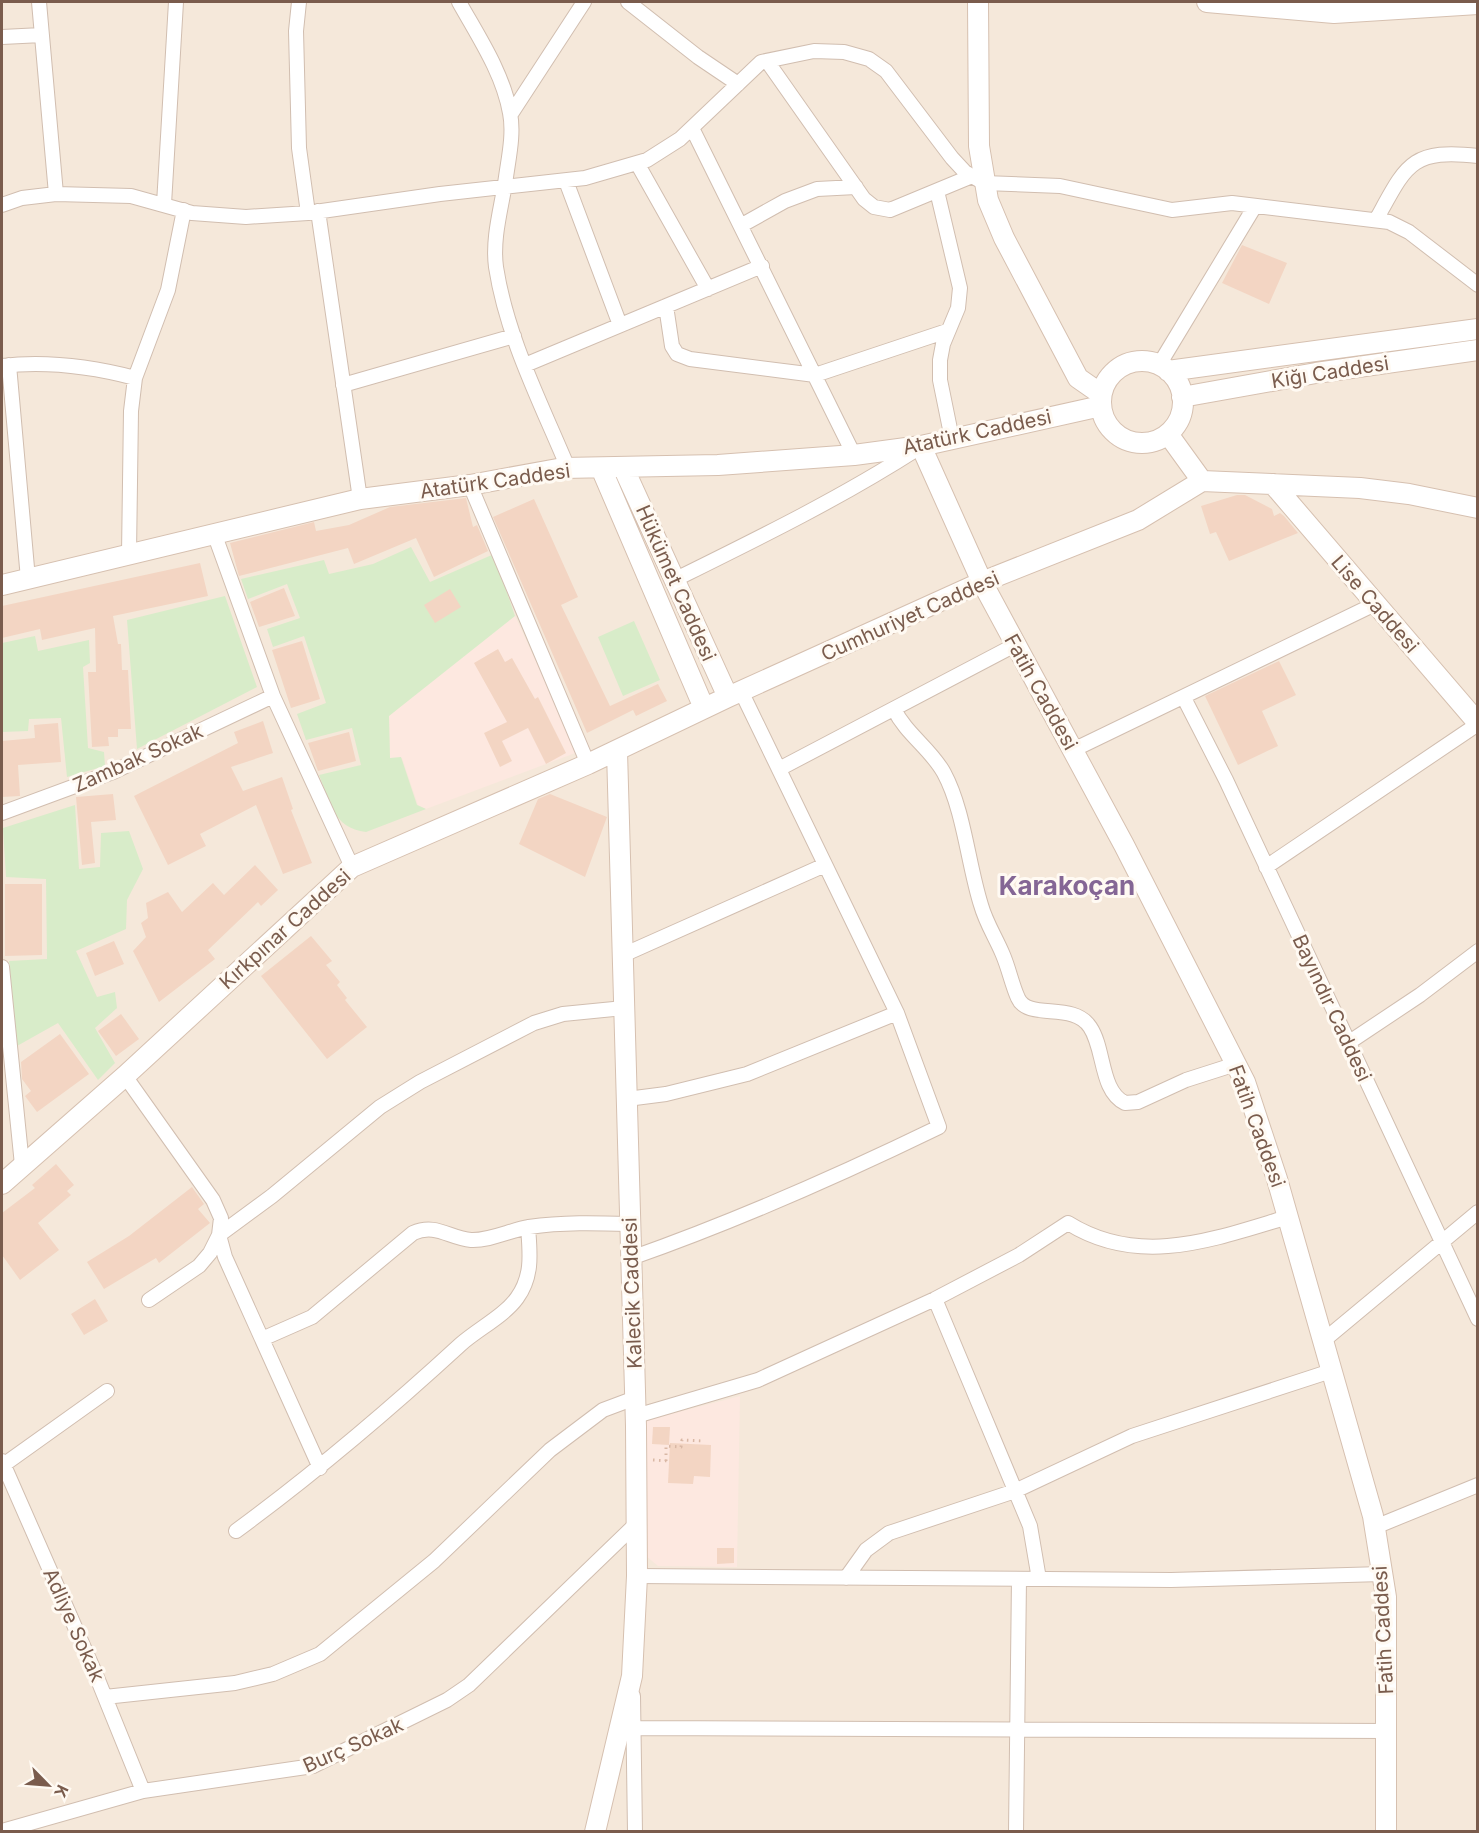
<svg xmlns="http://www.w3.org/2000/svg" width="1479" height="1833" font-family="Inter,sans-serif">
<rect width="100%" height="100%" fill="#fdf6ec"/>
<path fill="#f5e8da" d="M 2,2 L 1477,2 L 1477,1831 L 2,1831 Z"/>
<path fill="#fde8e0" d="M 515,616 L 578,752 L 426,809 L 418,805 L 402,758 L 390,758 L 389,716 L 463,653 Z
M 740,1396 L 737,1567 L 658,1566 L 645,1555 L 644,1421 Z"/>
<path fill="#d8ecc9" d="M 411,547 L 430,582 L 494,554 L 515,616 L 389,716 L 390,758 L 401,757 L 417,805 L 426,809 L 366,832 C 333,828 330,802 319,775 L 361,765 L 352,728 L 306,740 L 297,714 L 326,703 L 304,636 L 273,647 L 267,629 L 300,618 L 287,584 L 248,599 L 241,579 L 324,560 L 329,574 L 373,564 Z
M 225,596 L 257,687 L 137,749 L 127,620 Z
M 634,621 L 660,680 L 623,696 L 598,637 Z
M 35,636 L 38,651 L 89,640 L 90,663 L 83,667 L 88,748 L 104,752 L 105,766 L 67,777 L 61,718 L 29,719 L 28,731 L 2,732 L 2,643 Z
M 75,805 L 79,869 L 100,867 L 101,833 L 129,831 L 143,869 L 127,900 L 126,929 L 76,951 L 97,997 L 115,992 L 117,1008 L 95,1028 L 115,1063 L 98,1080 L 58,1023 L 17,1046 L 9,961 L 47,959 L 46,879 L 6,877 L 3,828 Z"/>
<path fill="#f3d5c3" d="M 1242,245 L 1287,263 L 1269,304 L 1222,283 Z
M 1237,495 L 1245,495 L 1272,509 L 1274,516 L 1280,513 L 1284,516 L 1298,533 L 1229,561 L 1216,532 L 1210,534 L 1201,506 Z
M 466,498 L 473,527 L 477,525 L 488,551 L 434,577 L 416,538 L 354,564 L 348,548 L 239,576 L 230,543 L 314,522 L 316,531 L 349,525 L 390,507 Z
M 534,499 L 578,597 L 561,605 L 610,706 L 658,684 L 667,701 L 636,716 L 633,710 L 587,733 L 493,517 Z
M 200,563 L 208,596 L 113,616 L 118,644 L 121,644 L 122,670 L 128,670 L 131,729 L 118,729 L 118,737 L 108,737 L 109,746 L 92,747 L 88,672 L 96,672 L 95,628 L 42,640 L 40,629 L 2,638 L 2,606 Z
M 284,588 L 295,616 L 259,627 L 250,602 Z
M 450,589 L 461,607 L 435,623 L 424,605 Z
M 302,641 L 320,699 L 291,708 L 272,650 Z
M 498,649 L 505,662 L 512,658 L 535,699 L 538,697 L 566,753 L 546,764 L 528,728 L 502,741 L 512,761 L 500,767 L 484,733 L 507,722 L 474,663 Z
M 1279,661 L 1296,695 L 1262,711 L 1278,746 L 1238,765 L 1205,696 Z
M 263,721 L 273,753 L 231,767 L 243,791 L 282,777 L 293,809 L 291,810 L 312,863 L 283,874 L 256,805 L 200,834 L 206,846 L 168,865 L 134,796 L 238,743 L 234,732 Z
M 58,723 L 61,762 L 18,765 L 20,796 L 2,797 L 2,741 L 35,738 L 34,725 Z
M 349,732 L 356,761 L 318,771 L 308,743 Z
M 113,794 L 116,820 L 91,822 L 95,863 L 82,865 L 76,797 Z
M 550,794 L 607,817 L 585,877 L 519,844 L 538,799 Z
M 255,865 L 278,890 L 261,906 L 258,902 L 208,950 L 215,959 L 159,1002 L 133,951 L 146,937 L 141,923 L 148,918 L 146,903 L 168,892 L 182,912 L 213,883 L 224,895 Z
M 5,884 L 42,884 L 42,955 L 5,956 Z
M 311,936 L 332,961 L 326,965 L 340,982 L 337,985 L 347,998 L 345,1000 L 367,1027 L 327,1059 L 261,976 Z
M 114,941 L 124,964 L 95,976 L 86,953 Z
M 121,1014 L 139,1039 L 116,1056 L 98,1031 Z
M 60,1034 L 89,1074 L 37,1112 L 25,1096 L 31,1091 L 22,1079 L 21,1062 Z
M 56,1164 L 74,1185 L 67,1191 L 71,1195 L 38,1223 L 59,1250 L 20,1280 L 2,1255 L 2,1213 L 35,1188 L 32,1185 Z
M 192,1187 L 204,1204 L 198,1209 L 210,1223 L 159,1263 L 156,1258 L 104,1289 L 87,1262 L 129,1236 Z
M 95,1299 L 108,1321 L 84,1335 L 71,1314 Z
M 653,1427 L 670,1427 L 669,1445 L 652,1444 Z
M 670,1443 L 711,1445 L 710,1477 L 694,1476 L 693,1484 L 668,1483 Z
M 717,1548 L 734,1548 L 734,1563 L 717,1564 Z"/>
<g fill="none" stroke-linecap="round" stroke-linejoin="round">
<defs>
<path id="street" d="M 39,2 L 56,194
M 299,2 L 296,31 L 299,148 L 308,213
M 459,2 C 478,36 503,73 510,113 C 514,133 509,156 506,177 C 502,206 492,237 496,267 C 507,338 541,403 568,468
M 628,2 L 698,57 L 738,84
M 2,37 L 42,35
M 767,61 L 864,199 L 874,207 L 890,210 L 972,176
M 511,114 L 584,2
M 692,128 L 854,455
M 637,163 L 708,289
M 566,181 L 620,325
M 937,191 L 960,288 L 958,308 L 943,344 L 940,360 L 940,380 L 952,439
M 164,204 L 176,2
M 2,205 L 22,198 L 56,194 L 131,196 L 192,213 L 246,217 L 308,213 L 440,194 L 585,178 L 647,160 L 680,139 L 761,62 L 814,51 L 844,52 L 869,59 L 886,71 L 952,158 L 965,172 L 984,183 L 1060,186 L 1172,210 L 1232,203 L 1389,222 L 1409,232 L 1478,285
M 318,211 L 360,499
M 1376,220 C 1406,166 1410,148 1478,156
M 742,225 L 785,201 L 817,189 L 856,187
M 666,306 L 672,346 L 677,354 L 690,359 L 815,375 L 947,331
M 9,365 L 28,579
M 525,365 L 762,266
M 1159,365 L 1255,206
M 2,366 C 45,361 93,367 135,378
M 343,385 L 514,336
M 470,485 L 588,764
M 214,533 L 273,696 L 352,867
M 129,554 L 131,411 L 135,378 L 168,290 L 184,210
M 674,580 C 757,539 839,499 917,449
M 1184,698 L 1226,780 L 1478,1319
M 894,709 C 906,734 931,749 944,773 C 964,810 968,864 981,905 C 986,923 996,938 1003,955 C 1009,969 1012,985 1018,998 C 1028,1021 1073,1001 1090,1027 C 1105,1049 1100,1091 1125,1103 L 1138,1102 L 1186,1080 L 1236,1064
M 1073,750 L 1375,604
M 779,769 L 1015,645
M 2,813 L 113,772 L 273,696
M 1266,867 L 1478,724
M 623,955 L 825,865
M 2,967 L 22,1165
M 1348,1043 L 1420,995 L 1478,951
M 125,1076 L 213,1200 L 221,1218 L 219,1235 L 225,1257 L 320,1468
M 627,1099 L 666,1094 L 747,1074 L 897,1013
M 631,1258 C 739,1220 836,1177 939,1127 L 897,1013 L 741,691
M 935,1299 L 1019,1255 L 1068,1223 C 1140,1268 1214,1239 1288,1217
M 149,1300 L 199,1266 L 210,1253 L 219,1235 L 272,1196 L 380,1107 L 420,1082 L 534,1023 L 563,1014 L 624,1008
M 262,1339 L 312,1317 L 413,1233 C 436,1223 449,1238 471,1240 C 489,1241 511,1230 529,1227 C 563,1222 596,1223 630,1224
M 1323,1341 L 1478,1212
M 636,1416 L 758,1380 L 935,1299 L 1030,1526 L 1039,1579
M 2,1461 L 96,1675 L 143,1791
M 2,1466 L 107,1391
M 1375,1527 L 1478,1485
M 236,1531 C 315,1473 388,1411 461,1344 C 478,1329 504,1316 517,1298 C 533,1276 530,1253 528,1227
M 637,1576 L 1171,1580 L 1382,1574
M 846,1578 L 866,1550 L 889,1533 L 1015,1491 L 1132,1436 L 1331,1371
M 633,1696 L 635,1832
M 105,1697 L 235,1683 L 273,1674 L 320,1654 L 434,1561 L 550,1450 L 603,1410 L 635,1398
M 633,1728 L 1387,1731
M 2,1831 L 143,1791 L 313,1766 L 447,1700 L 469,1685 L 636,1524
M 1016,1832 L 1019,1579"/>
<path id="secondary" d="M 978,2 L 979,146 L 988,200 L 1004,238 L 1078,378 L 1101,394
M 1207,2 L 1334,13 L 1478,4
M1101 402a41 41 0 1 1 82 0a41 41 0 1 1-82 0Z
M 1168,371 L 1478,329
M 1182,397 L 1316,373 L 1478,350
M 1168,434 L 1202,481
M 921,446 L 982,582 L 1124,845 L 1245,1082 L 1277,1179 L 1373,1516 L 1386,1597 L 1386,1832
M 601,468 L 704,708
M 624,469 L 728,697
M 1202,481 L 1360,488 L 1409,494 L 1478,508
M 1273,484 L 1478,723
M 2,585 L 360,499 L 470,485 L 563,468 L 718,465 L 854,455 L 921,446 L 1101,406
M 2,1184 L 125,1076 L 352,867 L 588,764 L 728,697 L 982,582 L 1138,520 L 1202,481
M 595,1832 L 632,1676 L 637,1576 L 636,1426 L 617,751"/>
</defs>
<use href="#street" stroke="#d1beb0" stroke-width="16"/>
<use href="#secondary" stroke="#d6c0b0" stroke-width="22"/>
<path stroke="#d9b8a5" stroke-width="3" stroke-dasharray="1.5 4.5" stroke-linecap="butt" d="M 653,1460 L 669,1461
M 666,1461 L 666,1446 L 681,1447 L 682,1440 L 703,1441"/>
<use href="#street" stroke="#fff" stroke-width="14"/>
<use href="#secondary" stroke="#fff" stroke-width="20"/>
</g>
<g text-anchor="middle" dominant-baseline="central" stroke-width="6" stroke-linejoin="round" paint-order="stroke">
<g font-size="20" fill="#7a5c4d" stroke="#fffaf3">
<text transform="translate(1330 372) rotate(-9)">Kiğı Caddesi</text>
<text transform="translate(977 432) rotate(-12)">Atatürk Caddesi</text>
<text transform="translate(495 481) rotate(-8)">Atatürk Caddesi</text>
<text transform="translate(676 583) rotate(66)">Hükümet Caddesi</text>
<text transform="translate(1375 604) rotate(49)">Lise Caddesi</text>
<text transform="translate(910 616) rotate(-24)">Cumhuriyet Caddesi</text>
<text transform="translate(1041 692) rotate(61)">Fatih Caddesi</text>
<text transform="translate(138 758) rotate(-24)">Zambak Sokak</text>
<text transform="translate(285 929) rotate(-42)">Kırkpınar Caddesi</text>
<text transform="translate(1332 1008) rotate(65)">Bayındır Caddesi</text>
<text transform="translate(1257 1126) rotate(70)">Fatih Caddesi</text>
<text transform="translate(632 1293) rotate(-92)">Kalecik Caddesi</text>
<text transform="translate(74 1625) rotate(66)">Adliye Sokak</text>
<text transform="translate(1383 1630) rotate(-93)">Fatih Caddesi</text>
<text transform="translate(353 1745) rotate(-24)">Burç Sokak</text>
</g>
<g font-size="26" font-weight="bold" fill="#846695" stroke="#fffaf3">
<text x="1067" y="885">Karakoçan</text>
</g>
</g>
<rect width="1479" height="1833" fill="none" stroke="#7a5c4d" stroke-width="6"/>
<g transform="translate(48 1785) rotate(115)" stroke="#fffaf3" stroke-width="4.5" paint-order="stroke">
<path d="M0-4.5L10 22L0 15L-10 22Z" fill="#7a5c4d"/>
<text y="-9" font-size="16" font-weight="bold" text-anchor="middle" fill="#7a5c4d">K</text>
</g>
</svg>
